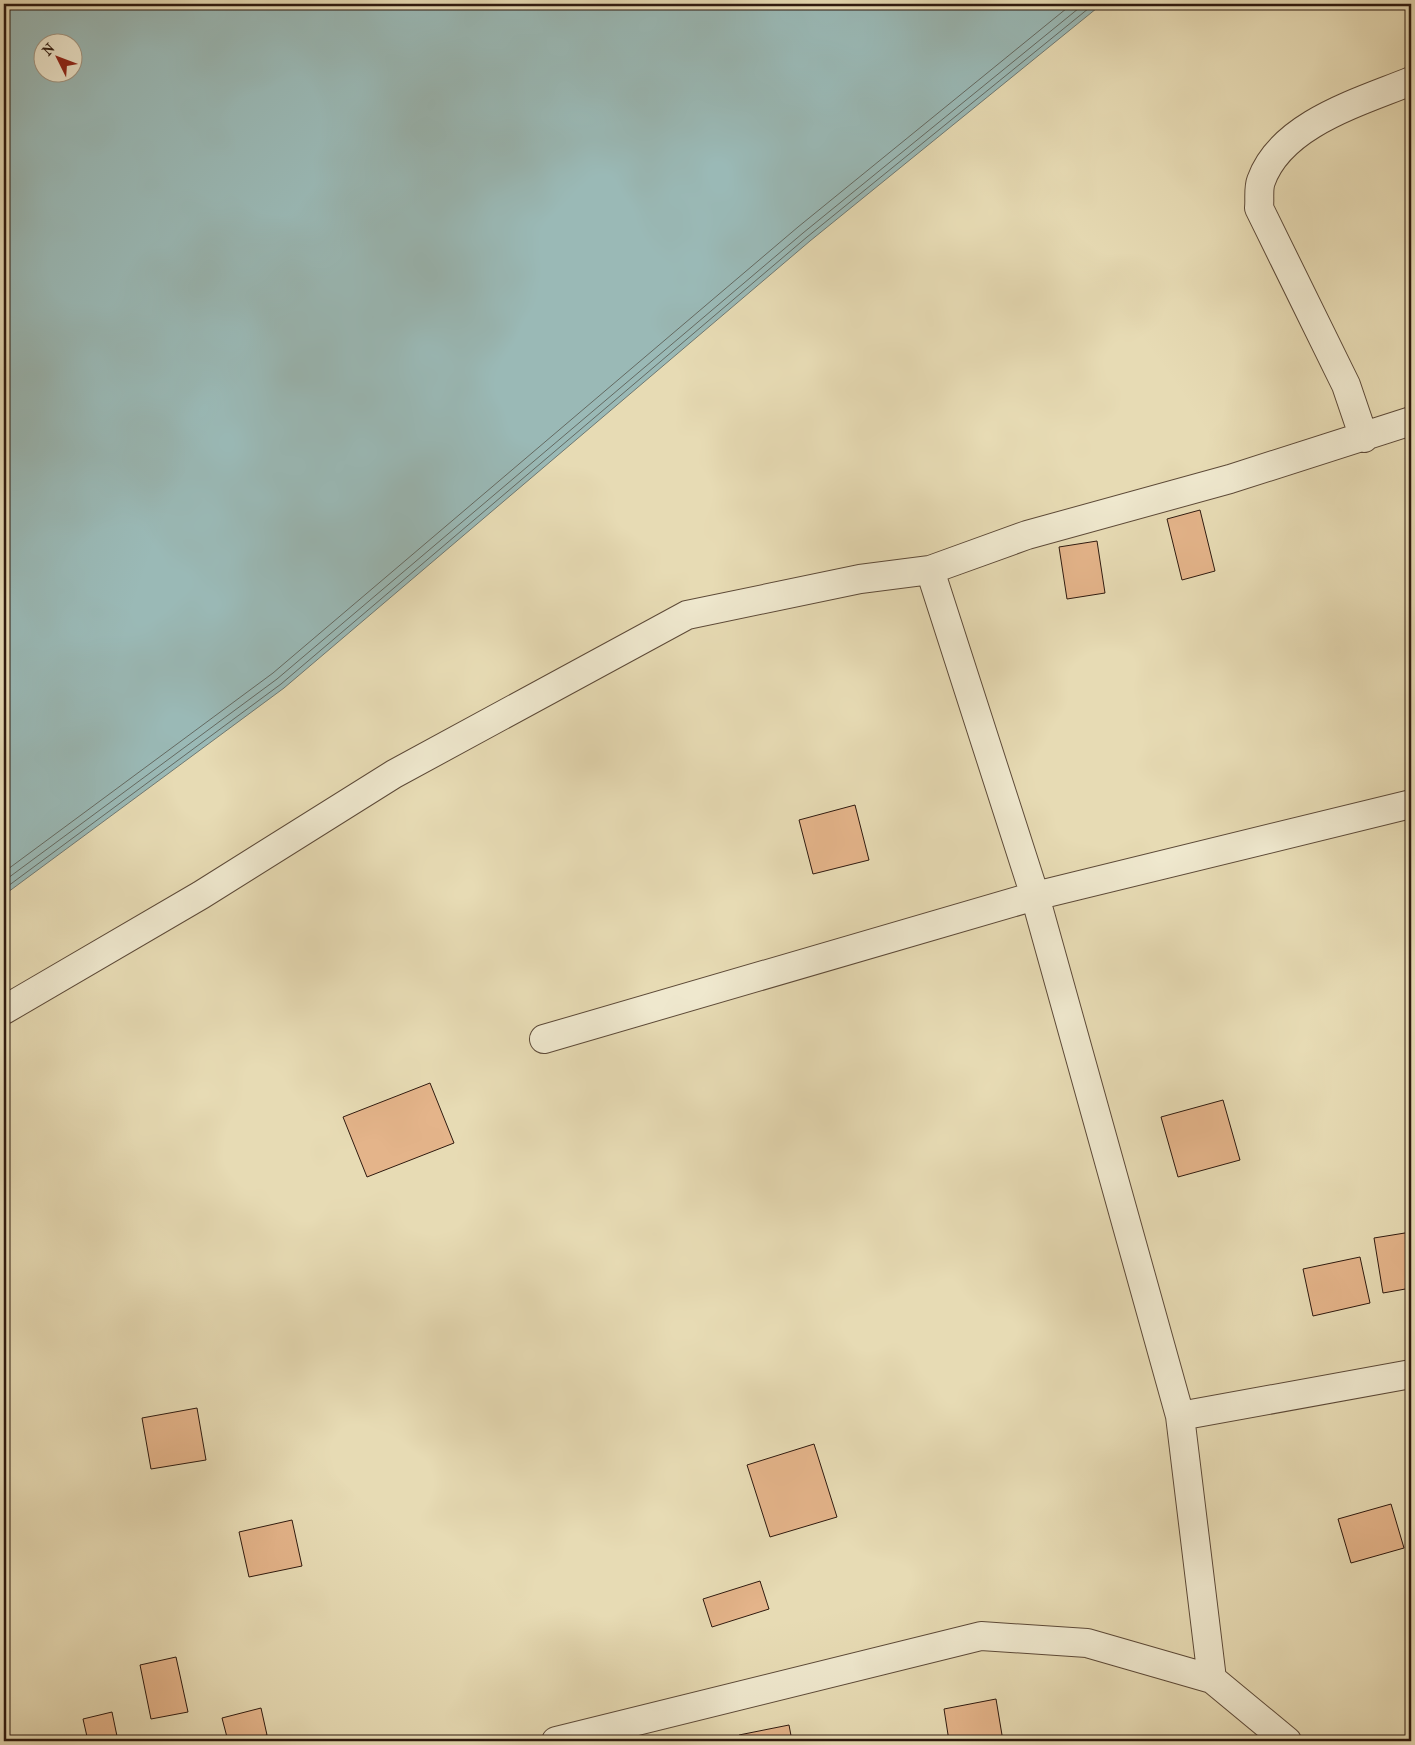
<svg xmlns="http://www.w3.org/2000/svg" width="1415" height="1745" font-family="'IM FELL French Canon',serif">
<rect width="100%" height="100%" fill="#e7dbb4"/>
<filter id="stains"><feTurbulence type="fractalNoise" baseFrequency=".004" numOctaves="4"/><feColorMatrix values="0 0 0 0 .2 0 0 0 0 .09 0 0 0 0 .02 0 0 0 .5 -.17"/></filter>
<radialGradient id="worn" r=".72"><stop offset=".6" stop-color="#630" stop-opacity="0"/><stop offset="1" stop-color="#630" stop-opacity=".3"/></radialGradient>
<path fill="#9ab9b6" stroke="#6f7973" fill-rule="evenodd" d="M 4,4 L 1102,4 L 810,241 L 284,688 L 4,895 ZM 42,42 L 72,42 L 72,72 L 42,72 Z"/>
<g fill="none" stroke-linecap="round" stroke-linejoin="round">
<path stroke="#646a62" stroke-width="1" d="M 4,872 L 273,673 L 798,227 L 1072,4
M 4,881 L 277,679 L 803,233 L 1084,4
M 4,889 L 281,684 L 807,237 L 1094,4"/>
</g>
<path fill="#e4b48a" stroke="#2f1a0f" d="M 1200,510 L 1215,571 L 1182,580 L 1167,519 Z
M 1097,541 L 1105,593 L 1067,599 L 1059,547 Z
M 855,805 L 869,860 L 813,874 L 799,820 Z
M 430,1083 L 454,1143 L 367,1177 L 343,1117 Z
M 1223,1100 L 1240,1160 L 1178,1177 L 1161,1117 Z
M 1411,1232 L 1411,1288 L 1383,1293 L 1374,1238 Z
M 1360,1257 L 1370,1303 L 1313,1316 L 1303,1269 Z
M 197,1408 L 206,1460 L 151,1469 L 142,1418 Z
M 814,1444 L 837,1517 L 770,1537 L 747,1465 Z
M 1391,1504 L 1404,1548 L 1351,1563 L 1338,1519 Z
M 292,1520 L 302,1566 L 249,1577 L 239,1532 Z
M 760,1581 L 769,1609 L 712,1627 L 703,1599 Z
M 176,1657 L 188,1712 L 151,1719 L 140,1665 Z
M 996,1699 L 1003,1741 L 949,1741 L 944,1709 Z
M 261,1708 L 267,1735 L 243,1741 L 228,1741 L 222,1718 Z
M 112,1712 L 118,1741 L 88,1741 L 83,1719 Z
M 789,1725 L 792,1741 L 741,1741 L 739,1735 Z"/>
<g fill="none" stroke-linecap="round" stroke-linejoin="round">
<defs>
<path id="minor" d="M 1364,438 L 1346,385 L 1259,208 C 1260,200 1258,189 1261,181 C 1281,124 1360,102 1411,81
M 930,570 L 1035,896 L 1180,1416 L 1212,1679 L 1287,1741
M 4,1010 L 201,895 L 394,774 L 687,615 L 860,579 L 930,570 L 1027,535 L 1230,479 L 1411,421
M 544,1039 L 1035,896 L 1411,804
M 1180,1416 L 1411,1374
M 556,1741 L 981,1636 L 1087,1643 L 1212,1679"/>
</defs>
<use href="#minor" stroke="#5d4a38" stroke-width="30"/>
<use href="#minor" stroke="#efe8ce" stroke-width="28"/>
</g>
<rect width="1415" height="1745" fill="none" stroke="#e7dbb4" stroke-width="20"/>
<rect x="5" y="5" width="1405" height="1735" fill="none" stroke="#2f1a0f" stroke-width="2.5"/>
<rect x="10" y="10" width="1395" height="1725" fill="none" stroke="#2f1a0f"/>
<g transform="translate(58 58) rotate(312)"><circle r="24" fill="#efe8ce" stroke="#a29682"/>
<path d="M0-4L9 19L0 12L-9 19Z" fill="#8f2418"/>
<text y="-8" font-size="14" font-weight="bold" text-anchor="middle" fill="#2f1a0f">N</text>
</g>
<rect width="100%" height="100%" filter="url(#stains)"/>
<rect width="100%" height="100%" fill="url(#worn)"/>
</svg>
